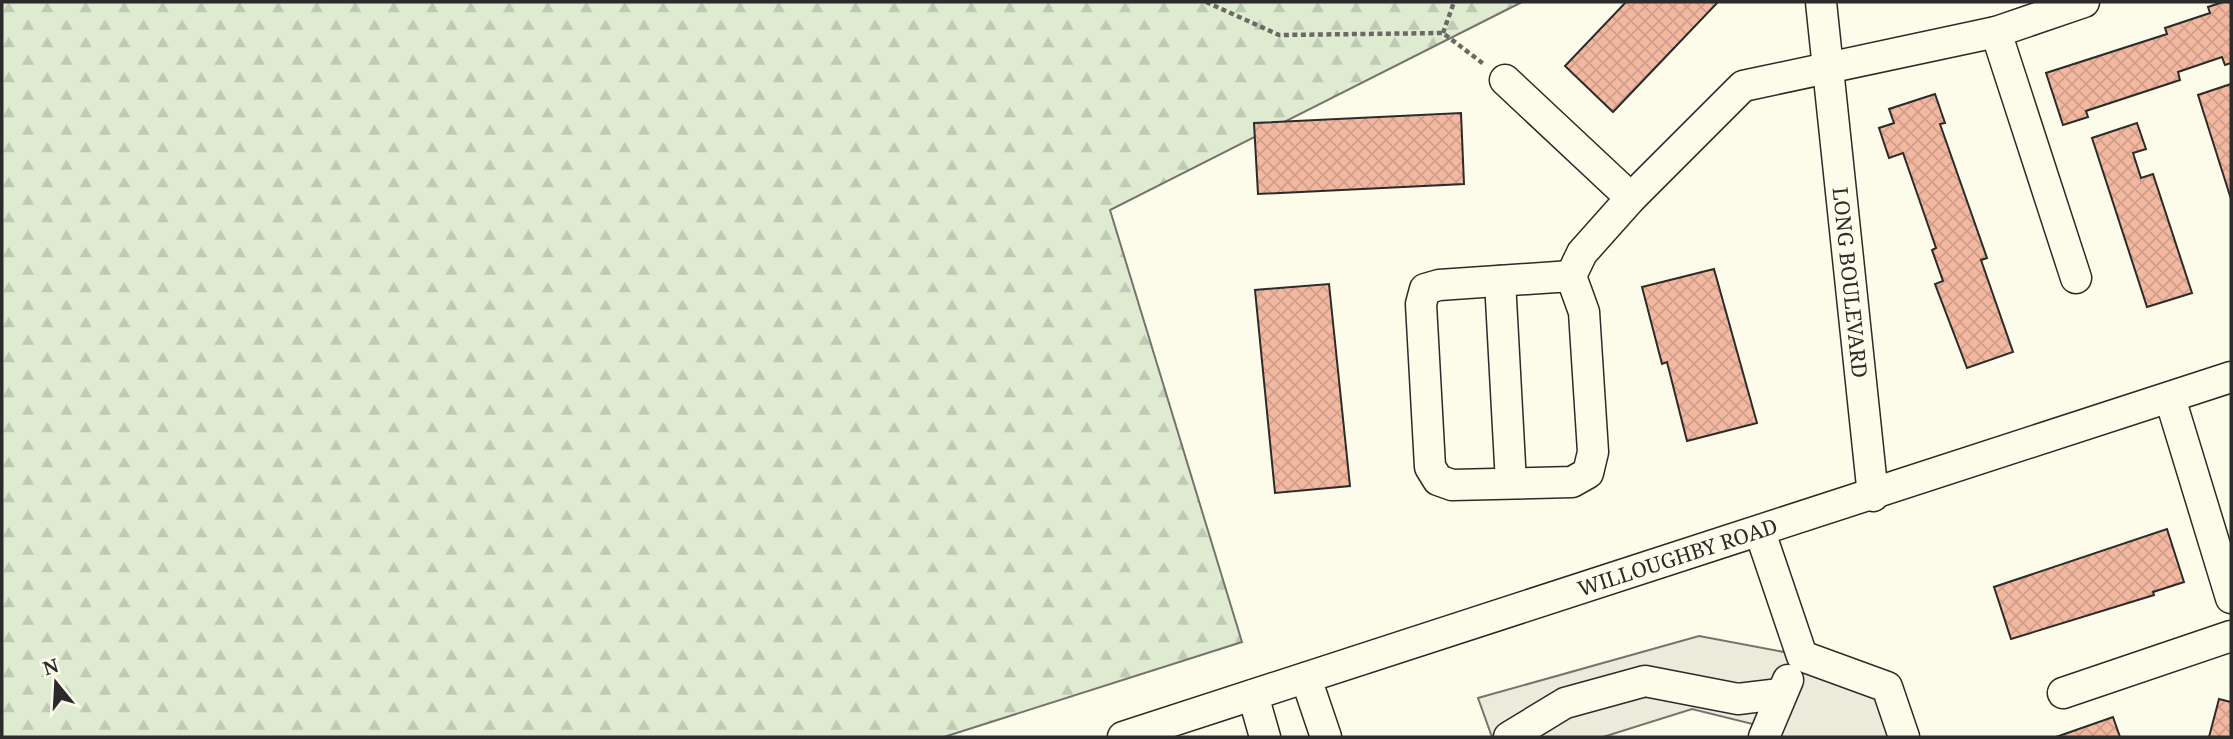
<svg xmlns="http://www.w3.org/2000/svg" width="2233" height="739" font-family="'Noto Serif',serif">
<defs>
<pattern id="forest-firs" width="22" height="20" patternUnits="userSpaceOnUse" patternTransform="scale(1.75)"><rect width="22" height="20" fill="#deebd1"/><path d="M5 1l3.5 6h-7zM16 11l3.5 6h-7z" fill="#bfcab4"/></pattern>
<pattern id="building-cross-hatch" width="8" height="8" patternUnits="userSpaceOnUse" patternTransform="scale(1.75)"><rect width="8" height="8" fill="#f2b8a0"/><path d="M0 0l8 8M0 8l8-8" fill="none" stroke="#d09e8a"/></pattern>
</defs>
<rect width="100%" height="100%" fill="#fdfbea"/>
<path fill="url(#forest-firs)" stroke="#74746e" stroke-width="2" d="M 2,2 L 1522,2 L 1110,210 L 1242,642 L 944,737 L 2,737 Z"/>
<path fill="#eceadb" stroke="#74746e" stroke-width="2" d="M 1699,636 L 1885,671 L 1910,737 L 1776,737 L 1773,729 L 1692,709 L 1603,737 L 1492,737 L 1478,698 Z"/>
<path fill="url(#building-cross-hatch)" stroke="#2b2b2b" stroke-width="2" d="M 1626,2 L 1718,2 L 1613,112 L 1565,66 Z
M 2223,2 L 2231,2 L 2231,63 L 2225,65 L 2222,57 L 2178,72 L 2180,80 L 2086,111 L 2088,117 L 2063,125 L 2046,73 L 2167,34 L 2165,28 L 2210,13 L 2208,7 Z
M 2231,84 L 2231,199 L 2198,95 Z
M 1935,94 L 1945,123 L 1940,124 L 1987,258 L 1981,260 L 2013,352 L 1967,368 L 1935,284 L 1943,281 L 1932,250 L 1936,248 L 1903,153 L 1889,158 L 1879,128 L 1894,123 L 1889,109 Z
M 1461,113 L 1464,184 L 1258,194 L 1254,123 Z
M 2137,123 L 2146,149 L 2133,153 L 2141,178 L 2153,174 L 2192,293 L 2147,307 L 2092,138 Z
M 1714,269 L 1757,423 L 1687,441 L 1667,362 L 1662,364 L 1642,287 Z
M 1329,284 L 1350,486 L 1275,493 L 1255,290 Z
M 2167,529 L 2184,582 L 2153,592 L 2154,595 L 2011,639 L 1994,587 Z
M 2219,699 L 2231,702 L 2231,737 L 2209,737 Z
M 2113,717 L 2120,737 L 2056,737 Z"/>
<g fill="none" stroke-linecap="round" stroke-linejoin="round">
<defs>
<g id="minor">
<path id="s1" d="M 1821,2 L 1873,496"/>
<path d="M 1996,32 L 2076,278"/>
<path d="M 1505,80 L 1631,198"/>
<path d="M 1571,276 L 1584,312 L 1593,452 L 1588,473 L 1572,482 L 1452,485 L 1438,480 L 1430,467 L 1421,304 L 1425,289 L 1439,285 Z"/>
<path d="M 1571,276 L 1582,253 L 1631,198 L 1743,86 L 1996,32 L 2084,2"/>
<path d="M 1500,281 L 1511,483"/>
<path d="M 2170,398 L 2231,598"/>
<path d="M 1760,532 L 1802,656 L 1887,687 L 1904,737"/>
<path d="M 1306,678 L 1326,737"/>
<path d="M 2063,693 L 2231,636"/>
<path d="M 1253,695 L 1265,737"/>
<path id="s2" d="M 1123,737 L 2231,377"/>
<path d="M 1509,737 L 1565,703 L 1645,681 L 1738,699 L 1780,694"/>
<path d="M 1764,737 L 1788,680"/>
</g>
</defs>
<use href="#minor" stroke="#2b2b2b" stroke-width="33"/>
<path stroke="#6a6964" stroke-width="4.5" stroke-dasharray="5 3.5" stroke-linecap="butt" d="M 1206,2 L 1279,35 L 1443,33 L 1485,65
M 1443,33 L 1454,2"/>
<use href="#minor" stroke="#fdfbea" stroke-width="30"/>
</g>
<g text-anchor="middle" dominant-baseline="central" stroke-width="5" stroke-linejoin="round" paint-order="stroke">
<g font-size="21" fill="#2b2b2b" stroke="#fdfbea">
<text stroke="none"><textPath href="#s1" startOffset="282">LONG BOULEVARD</textPath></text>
<text stroke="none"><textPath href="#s2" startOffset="583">WILLOUGHBY ROAD</textPath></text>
</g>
</g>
<rect width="2233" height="739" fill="none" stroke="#2b2b2b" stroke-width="7"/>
<g transform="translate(56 683) rotate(342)" stroke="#fdfbea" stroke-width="5" paint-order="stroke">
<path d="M0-5L12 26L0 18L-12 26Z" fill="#2b2b2b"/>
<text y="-10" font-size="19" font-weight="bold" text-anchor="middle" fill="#2b2b2b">N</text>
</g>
</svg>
